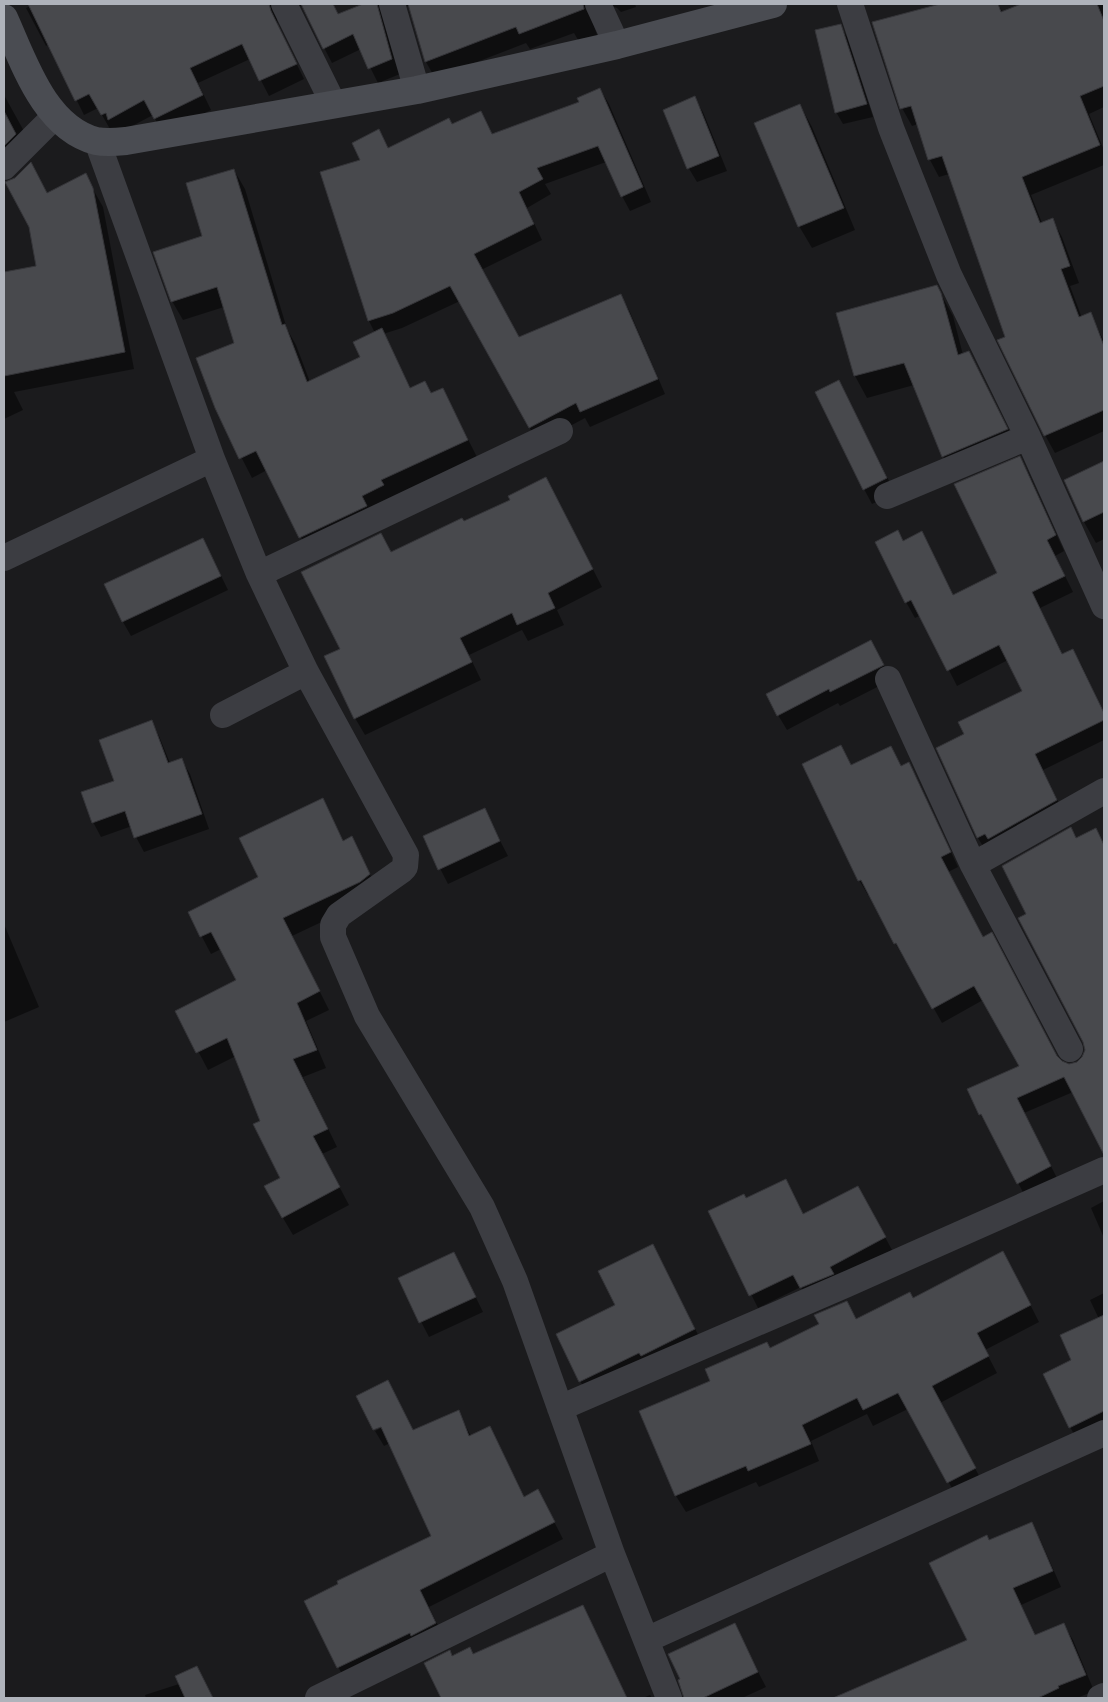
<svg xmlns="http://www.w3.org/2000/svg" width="1108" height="1702" font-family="Montserrat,sans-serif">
<rect width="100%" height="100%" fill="#1b1b1d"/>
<path fill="#0007" d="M 35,4 L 294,4 L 279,11 L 277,19 L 278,26 L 304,79 L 269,96 L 250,59 L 198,83 L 211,110 L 163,134 L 153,115 L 117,134 L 114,128 L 110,129 L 98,108 L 84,115 L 49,44 L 46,46 L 26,8 Z
M 295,4 L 332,4 L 338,15 L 366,4 L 382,4 L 400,74 L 378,83 L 361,49 L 332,63 L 303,7 Z
M 405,4 L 635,4 L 636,7 L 621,12 L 617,8 L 610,5 L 592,20 L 598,38 L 581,45 L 574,33 L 530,49 L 526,43 L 435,78 L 426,62 L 410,8 Z
M 944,4 L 967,4 L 969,7 L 978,4 L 998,4 L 1003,13 L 1025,4 L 1104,4 L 1104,107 L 1089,114 L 1104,150 L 1104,165 L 1031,195 L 1042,223 L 1052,219 L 1062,237 L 1079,283 L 1070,286 L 1082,318 L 1090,314 L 1104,341 L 1104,431 L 1055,453 L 1045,435 L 1006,338 L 949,174 L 939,177 L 930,160 L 918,124 L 912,126 L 902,108 L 873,23 Z
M 840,25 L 847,37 L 873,117 L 843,124 L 836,112 Z
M 600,89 L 609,104 L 651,202 L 630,211 L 622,196 L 606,162 L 545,184 L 551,194 L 527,208 L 542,240 L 481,270 L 519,338 L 620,295 L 629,310 L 665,394 L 590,427 L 585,418 L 538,443 L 460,301 L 402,328 L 383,334 L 411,389 L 431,395 L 443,390 L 478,459 L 311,557 L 267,470 L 252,478 L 216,408 L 235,344 L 224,307 L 183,320 L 172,301 L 234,170 L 245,189 L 287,329 L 296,345 L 310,382 L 361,357 L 375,333 L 369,321 L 321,173 L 362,160 L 379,131 L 389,149 L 452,125 L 480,112 L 493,135 L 580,103 Z
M 4,95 L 30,142 L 4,169 Z
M 694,98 L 703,112 L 727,171 L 697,182 L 688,167 Z
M 800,105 L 812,127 L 855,230 L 812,248 L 799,226 Z
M 85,175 L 103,207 L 134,369 L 14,392 L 23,410 L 4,419 L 4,273 L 38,267 L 48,194 Z
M 937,287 L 953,316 L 963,355 L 969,353 L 981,374 L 1019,451 L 955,478 L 943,456 L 914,385 L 867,398 L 855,376 L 838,314 Z
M 839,381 L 895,493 L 872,504 L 864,489 Z
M 1020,458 L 1029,474 L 1064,551 L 1055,556 L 1073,592 L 1040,608 L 1063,655 L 1073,651 L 1082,666 L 1104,713 L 1104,740 L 1043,770 L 1065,816 L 987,853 L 978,838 L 938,749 L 966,735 L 1024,692 L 1008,660 L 957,686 L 921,615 L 915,618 L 906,602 L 903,542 L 922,533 L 954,596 L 999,574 Z
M 1104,462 L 1104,539 L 1096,543 L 1084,522 L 1066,481 Z
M 555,495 L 602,587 L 557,610 L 564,625 L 528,641 L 522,630 L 469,655 L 481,680 L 365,735 L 355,718 L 342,649 L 391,554 L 511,500 Z
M 203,539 L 228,590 L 131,636 L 123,622 Z
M 879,656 L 891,680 L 840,706 L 838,703 L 787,730 L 778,715 Z
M 151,721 L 159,736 L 170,763 L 181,759 L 190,774 L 209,829 L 144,852 L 136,837 L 132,826 L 101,837 L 93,822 Z
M 891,748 L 902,767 L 909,764 L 917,778 L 958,867 L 948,872 L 983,938 L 1058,1059 L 1069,1065 L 1077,1064 L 1083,1058 L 1086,1050 L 1085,1042 L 1028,914 L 1076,840 L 1095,830 L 1104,846 L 1104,1152 L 1073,1092 L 1024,1113 L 1059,1182 L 1026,1198 L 990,1129 L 989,1129 L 980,1114 L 1020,1067 L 983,1000 L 942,1023 L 905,957 L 904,958 L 895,943 L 870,894 L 868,895 L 859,880 L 852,767 Z
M 322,800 L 344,842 L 352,838 L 379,893 L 370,899 L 292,936 L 329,1010 L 306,1021 L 326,1068 L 303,1077 L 337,1147 L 322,1154 L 349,1205 L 293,1235 L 283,1218 L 281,1179 L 262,1121 L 236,1056 L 208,1070 L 177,1011 L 238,981 L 221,949 L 211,954 L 189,912 L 260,878 Z
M 484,810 L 508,856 L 448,884 L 424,837 Z
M 4,924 L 39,1007 L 4,1022 Z
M 746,1200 L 803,1215 L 865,1200 L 892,1250 L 808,1300 L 801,1287 L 758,1308 L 710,1212 Z
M 1104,1201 L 1104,1238 L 1091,1208 Z
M 652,1246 L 705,1348 L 591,1400 L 580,1381 L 617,1306 Z
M 454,1253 L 483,1312 L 429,1337 L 399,1279 Z
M 1012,1269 L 1039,1322 L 985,1350 L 997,1373 L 940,1403 L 984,1485 L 958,1499 L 908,1409 L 873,1426 L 867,1414 L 811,1441 L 819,1461 L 759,1487 L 756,1482 L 686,1512 L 676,1496 L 641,1411 L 711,1382 L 770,1349 L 913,1299 Z
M 1104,1293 L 1104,1424 L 1078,1441 L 1070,1427 L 1072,1361 L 1099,1319 L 1090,1300 Z
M 388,1382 L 413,1431 L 458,1412 L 471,1436 L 490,1427 L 525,1498 L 547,1508 L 563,1539 L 429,1607 L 445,1640 L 347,1684 L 305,1602 L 433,1536 L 390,1443 L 384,1446 L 375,1431 L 387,1425 Z
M 1031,1523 L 1040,1539 L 1061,1587 L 1021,1605 L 1036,1636 L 1063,1624 L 1073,1640 L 1094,1691 L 1077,1698 L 880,1698 L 873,1682 L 968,1640 L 989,1542 Z
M 582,1607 L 627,1698 L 442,1698 L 426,1663 L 452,1657 L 473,1655 Z
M 734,1625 L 766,1687 L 742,1698 L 685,1698 L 684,1693 Z
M 197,1667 L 213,1698 L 146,1698 L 145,1695 L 179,1684 Z
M 650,1695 L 652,1698 L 643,1698 Z"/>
<path fill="#48494d" stroke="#353539" d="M 28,4 L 269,4 L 271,11 L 297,64 L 259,81 L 242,44 L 190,68 L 203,95 L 154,119 L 144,100 L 108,120 L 106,113 L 101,115 L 89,94 L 75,101 Z
M 301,4 L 333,4 L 338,14 L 363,4 L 377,4 L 392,59 L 368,69 L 353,34 L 323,49 Z
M 408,4 L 583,4 L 584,9 L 519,34 L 516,27 L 425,62 Z
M 940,4 L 998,4 L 1001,12 L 1021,4 L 1097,4 L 1104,21 L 1104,86 L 1080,96 L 1100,145 L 1022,177 L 1040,223 L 1053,218 L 1070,266 L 1061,269 L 1079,317 L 1091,312 L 1104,346 L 1104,410 L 1044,436 L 997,340 L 1005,337 L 942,156 L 928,160 L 911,106 L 900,109 L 872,22 Z
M 841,24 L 867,104 L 835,113 L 815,30 Z
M 600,88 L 643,187 L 621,197 L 598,146 L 537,168 L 543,179 L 519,192 L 534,224 L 474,254 L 519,337 L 621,294 L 658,379 L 580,412 L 576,403 L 529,428 L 450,286 L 393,313 L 368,321 L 320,172 L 360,160 L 352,143 L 379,129 L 388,148 L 449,118 L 452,124 L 481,111 L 492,134 L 579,102 L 577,98 Z
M 695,96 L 719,156 L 687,169 L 663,110 Z
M 800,104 L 844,208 L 798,227 L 754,123 Z
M 4,111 L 16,134 L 4,146 Z
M 31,162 L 47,193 L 86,173 L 93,188 L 125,352 L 4,376 L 4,272 L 36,266 L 29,227 L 5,182 L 15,178 Z
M 234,169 L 282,325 L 285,324 L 307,382 L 360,357 L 353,342 L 382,328 L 410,388 L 425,381 L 431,393 L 443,388 L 468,440 L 381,480 L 384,485 L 362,496 L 367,506 L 299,538 L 256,451 L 239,459 L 215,408 L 196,358 L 234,343 L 217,287 L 171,302 L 153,252 L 202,236 L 186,183 Z
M 937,285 L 941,293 L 958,355 L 969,351 L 1008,429 L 942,457 L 904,363 L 854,376 L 836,313 Z
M 839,380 L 887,478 L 863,490 L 815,392 Z
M 1020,456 L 1056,535 L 1047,540 L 1065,576 L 1032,592 L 1062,654 L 1073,649 L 1104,713 L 1104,720 L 1035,754 L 1057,800 L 988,839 L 985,834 L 977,838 L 936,748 L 964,734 L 958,722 L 1022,691 L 999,645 L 947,671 L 911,600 L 905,603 L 875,542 L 898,530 L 903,541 L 922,531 L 953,595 L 997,573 L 954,484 Z
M 1104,461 L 1104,512 L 1083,522 L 1064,480 Z
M 546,477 L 593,569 L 548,593 L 555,608 L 517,625 L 512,613 L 460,638 L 472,662 L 354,719 L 324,656 L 340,649 L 301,572 L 381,533 L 391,552 L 462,518 L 464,521 L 510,500 L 508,496 Z
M 203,538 L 221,576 L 122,622 L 104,584 Z
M 871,640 L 884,665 L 830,692 L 829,689 L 777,716 L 766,694 Z
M 152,720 L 168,763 L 182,758 L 202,814 L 134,838 L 125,811 L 92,823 L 81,792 L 114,781 L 99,740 Z
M 841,745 L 851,765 L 891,746 L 901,766 L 909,762 L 951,852 L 941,857 L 983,937 L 992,932 L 1057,1056 L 1062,1061 L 1069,1064 L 1077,1062 L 1082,1057 L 1085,1050 L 1083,1042 L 1018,918 L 1026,914 L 1002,866 L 1071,827 L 1076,838 L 1096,828 L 1104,845 L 1104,1155 L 1064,1077 L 1017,1098 L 1051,1166 L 1017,1184 L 981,1114 L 979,1115 L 967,1089 L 1019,1066 L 974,986 L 932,1009 L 896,943 L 894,944 L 861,880 L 858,881 L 802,764 Z
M 323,798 L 343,841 L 352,836 L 370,874 L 360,882 L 283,918 L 320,991 L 297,1003 L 317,1050 L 293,1059 L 328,1129 L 313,1136 L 340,1187 L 282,1218 L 264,1186 L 280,1178 L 253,1124 L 260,1121 L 227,1038 L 196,1053 L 175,1011 L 236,980 L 211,932 L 200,937 L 188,912 L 258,877 L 239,838 Z
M 485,808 L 500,841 L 438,870 L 423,836 Z
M 786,1179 L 803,1214 L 858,1186 L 886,1237 L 830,1267 L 834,1274 L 800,1288 L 793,1275 L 749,1296 L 708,1211 L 744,1194 L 746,1198 Z
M 653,1244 L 695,1329 L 641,1356 L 639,1353 L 579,1382 L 556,1334 L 615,1305 L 598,1271 Z
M 1003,1251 L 1031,1305 L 977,1333 L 989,1356 L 932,1386 L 976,1468 L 947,1483 L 898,1393 L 863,1410 L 857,1398 L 802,1425 L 811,1444 L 748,1471 L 746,1466 L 675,1496 L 639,1411 L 710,1381 L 705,1369 L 767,1342 L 770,1348 L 819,1324 L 814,1315 L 847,1301 L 856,1319 L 910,1292 L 913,1298 Z
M 454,1252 L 476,1297 L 419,1323 L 398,1278 Z
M 1104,1315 L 1104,1411 L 1069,1428 L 1043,1374 L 1071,1360 L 1060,1335 Z
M 388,1380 L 413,1430 L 459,1410 L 469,1436 L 490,1426 L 524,1497 L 538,1489 L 555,1522 L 420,1590 L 436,1623 L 411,1636 L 410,1633 L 337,1668 L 304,1601 L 338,1584 L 337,1581 L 431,1536 L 381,1427 L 373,1430 L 356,1396 Z
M 1032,1522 L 1053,1571 L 1013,1588 L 1035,1635 L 1064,1623 L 1086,1675 L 1058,1686 L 1059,1688 L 1038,1698 L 833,1698 L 967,1640 L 929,1563 L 987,1535 L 989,1540 Z
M 583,1605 L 627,1698 L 441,1698 L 424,1663 L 450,1650 L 452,1656 L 470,1647 L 473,1654 Z
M 735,1623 L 758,1672 L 703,1698 L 684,1698 L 678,1680 L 680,1679 L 668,1654 Z
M 197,1666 L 213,1698 L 185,1698 L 175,1676 Z"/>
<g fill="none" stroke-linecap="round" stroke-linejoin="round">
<path stroke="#3c3d42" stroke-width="26" d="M 284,4 L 334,105
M 392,4 L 417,90
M 598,4 L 617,45
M 850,4 L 891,128 L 949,275 L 1028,437 L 1104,606
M 97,141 L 212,459 L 259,574 L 306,672 L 406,855 L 405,867 L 401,871 L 339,915 L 333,925 L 333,937 L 367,1016 L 482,1207 L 515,1281 L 612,1554 L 669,1698
M 4,167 L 55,116
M 887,496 L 1028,437
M 4,558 L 212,459
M 259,574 L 560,431
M 888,679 L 973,865 L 1070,1049
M 223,715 L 306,672
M 973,865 L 1104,791
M 560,1408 L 845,1285 L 1104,1170
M 646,1640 L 1104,1433
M 318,1698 L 612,1554
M 1100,1698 L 1104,1696"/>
<path stroke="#4a4c52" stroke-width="28" d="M 4,18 C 24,62 44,127 96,141 C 106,143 116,142 126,141 L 417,90 L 617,45 L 773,4"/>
</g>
<rect width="1108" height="1702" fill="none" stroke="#afb3bb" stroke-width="10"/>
</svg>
